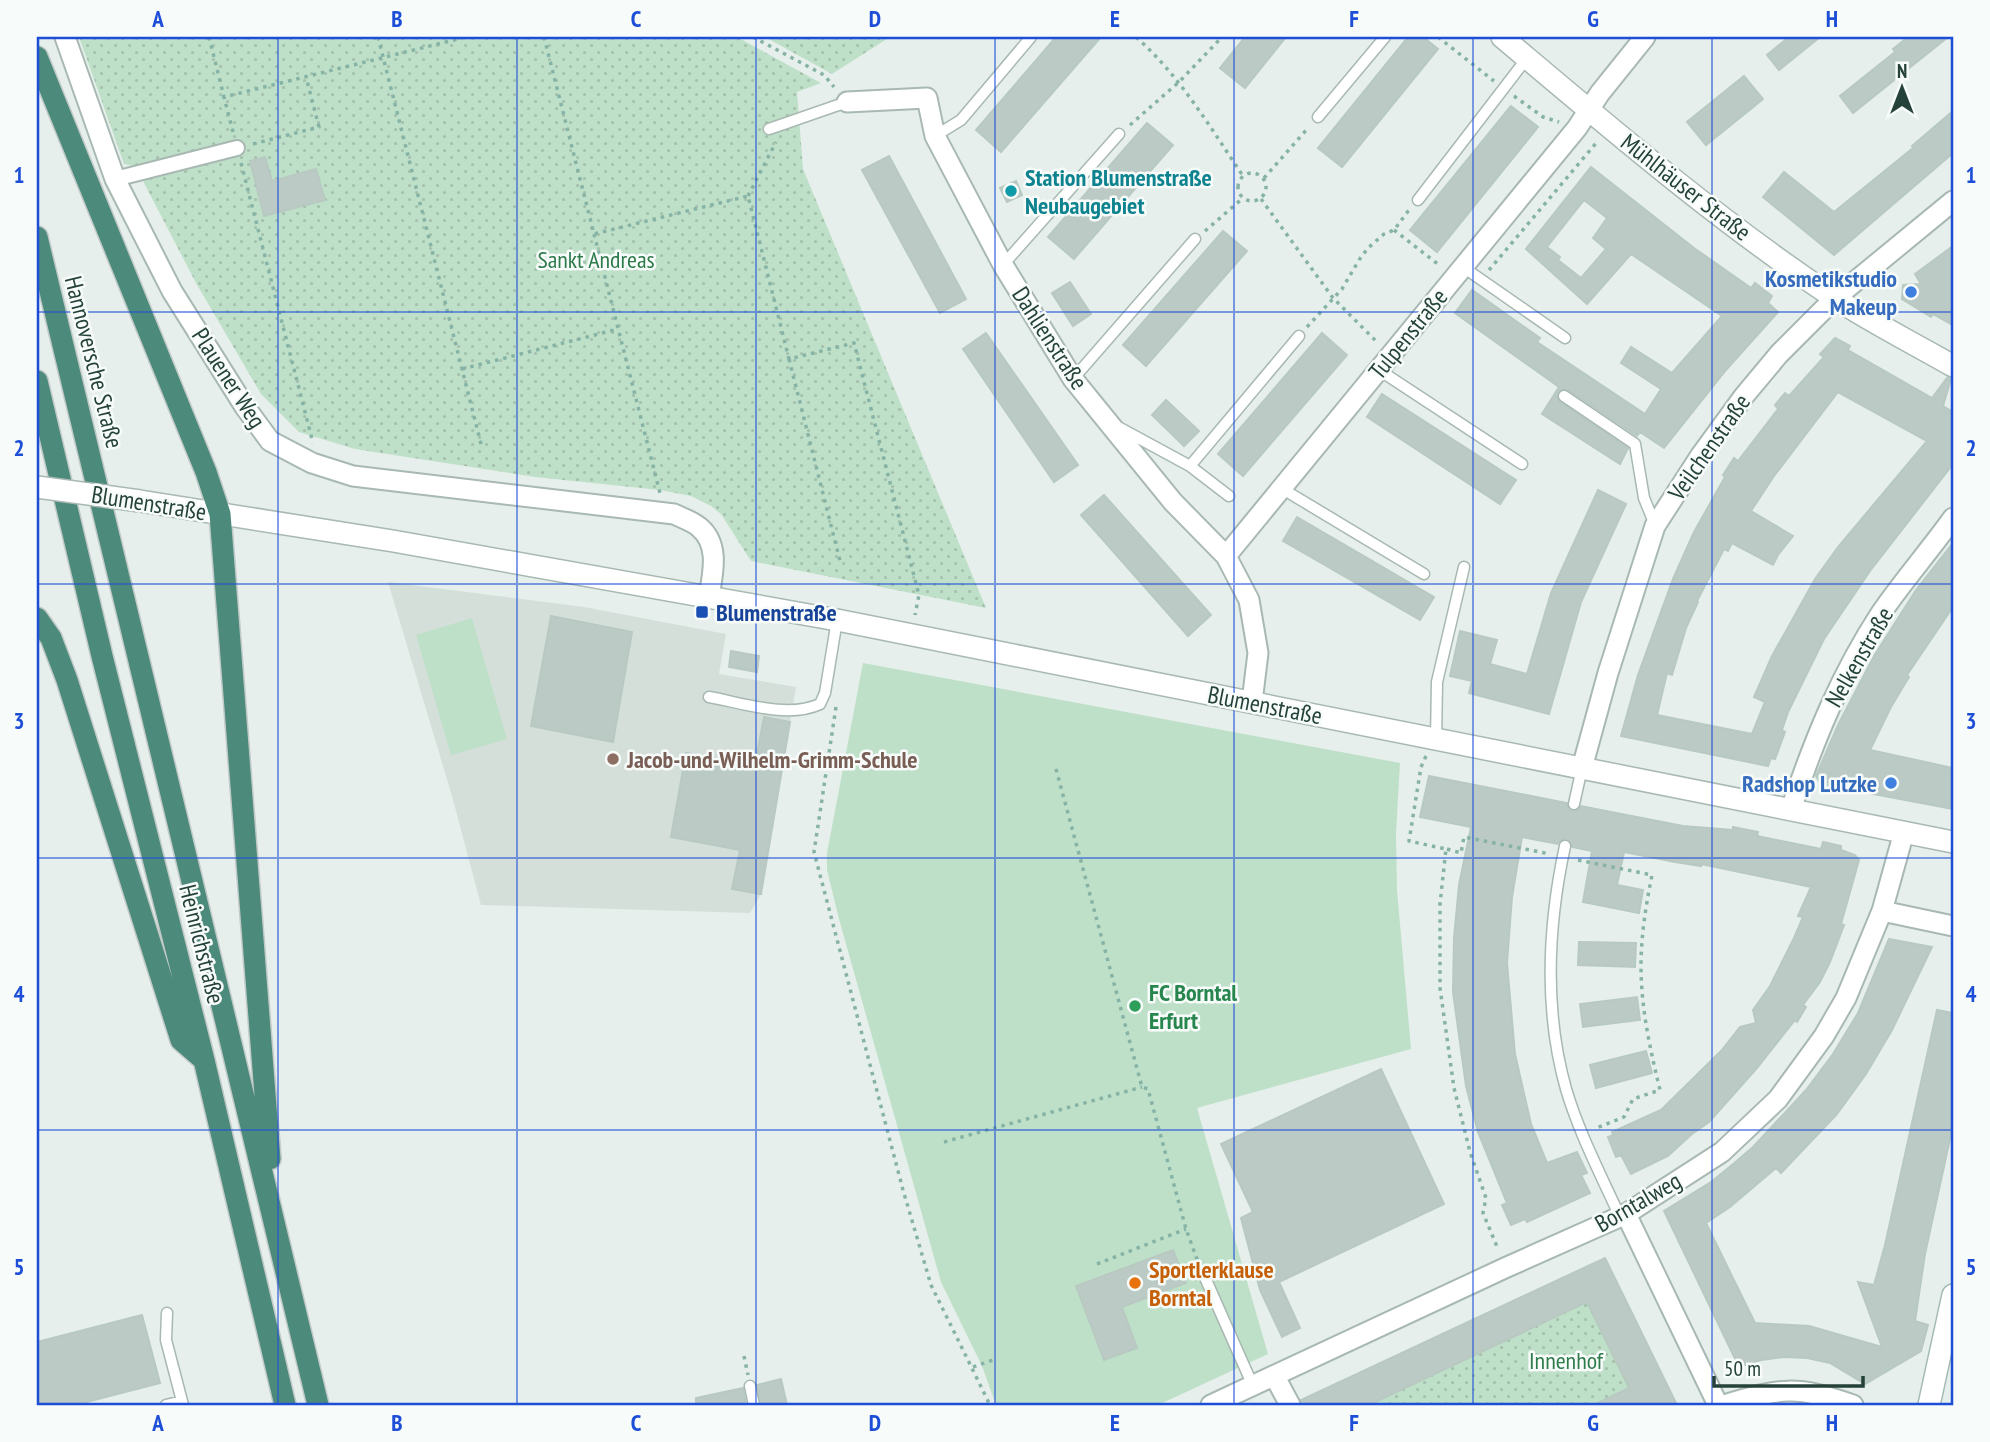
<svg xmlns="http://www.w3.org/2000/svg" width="1990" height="1442" font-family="'PT Sans Narrow',sans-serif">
<defs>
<pattern id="garden-dots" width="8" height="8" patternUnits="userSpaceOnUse" patternTransform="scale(1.75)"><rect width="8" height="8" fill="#bfe0c8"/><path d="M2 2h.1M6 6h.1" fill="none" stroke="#a4c1ad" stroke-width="1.8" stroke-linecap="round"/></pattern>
</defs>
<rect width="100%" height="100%" fill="#e6efeb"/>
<path fill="#d4dfda" d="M 388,582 L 584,607 L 726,634 L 719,674 L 796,687 L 761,894 L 750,913 L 481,905 L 452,796 Z"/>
<path fill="#bfe0c8" d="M 472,618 L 507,739 L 451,755 L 416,635 Z
M 863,663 L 1400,763 L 1396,834 L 1397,890 L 1411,1049 L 1197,1108 L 1268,1354 L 1158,1405 L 996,1405 L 982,1366 L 941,1282 L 839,919 L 827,870 L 827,853 Z"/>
<path fill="url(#garden-dots)" d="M 79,37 L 737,37 L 821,83 L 797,92 L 803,169 L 986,608 L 751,561 L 721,514 L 711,506 L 691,496 L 660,490 L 535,477 L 355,449 L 299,432 L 261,394 L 196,283 L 144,183 L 139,167 L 124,164 Z
M 765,37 L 890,37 L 832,74 Z
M 1589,1301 C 1600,1332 1613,1360 1633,1386 L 1594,1405 L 1369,1405 Z"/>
<path fill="#bbcac4" stroke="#b8c9c2" stroke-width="2" fill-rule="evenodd" d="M 1056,37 L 1101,37 L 1001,152 L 976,130 Z
M 1245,37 L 1286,37 L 1245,88 L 1220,68 Z
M 1408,37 L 1423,37 L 1438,49 L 1342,167 L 1318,148 Z
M 1789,37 L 1820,37 L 1779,70 L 1767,55 Z
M 1908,37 L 1948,37 L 1853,113 L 1840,96 L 1895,52 L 1893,49 Z
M 1744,76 L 1763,99 L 1706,145 L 1687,122 Z
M 1511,106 L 1538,127 L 1437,252 L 1410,230 Z
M 1953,111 L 1953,153 L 1834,255 L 1763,197 L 1784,172 L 1834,212 L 1913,148 L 1912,146 Z
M 1147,123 L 1173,145 L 1074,259 L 1048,237 Z
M 889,156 L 966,299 L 940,313 L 862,170 Z
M 265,157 L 272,181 L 316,169 L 325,200 L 264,216 L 250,161 Z
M 1591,167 L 1694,248 L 1751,288 L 1755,283 L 1772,296 L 1768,303 L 1778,312 L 1726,370 L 1664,448 L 1640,432 L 1637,436 L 1568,390 L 1564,389 L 1558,391 L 1557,396 L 1560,402 L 1628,448 L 1620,464 L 1542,414 L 1559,387 L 1455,313 L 1472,290 L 1540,338 L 1537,342 L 1645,414 L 1661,389 L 1621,363 L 1631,347 L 1672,373 L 1722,316 L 1631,254 L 1587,304 L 1526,249 ZM 1584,200 L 1607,218 L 1593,238 L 1606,249 L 1581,278 L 1558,260 L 1560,257 L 1547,247 Z
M 1016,181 L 1022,195 L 1007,202 L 1000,188 Z
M 1223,231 L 1247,251 L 1146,366 L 1123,345 Z
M 1953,246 L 1953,325 L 1933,314 L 1931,317 L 1902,299 L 1903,285 L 1921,284 L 1915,274 Z
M 1070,282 L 1091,314 L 1073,326 L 1052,293 Z
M 986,333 L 1078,465 L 1054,482 L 963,349 Z
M 1322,333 L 1347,355 L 1243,476 L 1218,454 Z
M 1835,338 L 1850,346 L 1848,350 L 1932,398 L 1947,378 L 1951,379 L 1943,406 L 1953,412 L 1953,464 L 1870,571 L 1824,639 L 1788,712 L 1782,730 L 1785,732 L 1775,759 L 1771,758 L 1768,766 L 1621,736 L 1638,675 L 1673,579 L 1694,532 L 1725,477 L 1723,475 L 1734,458 L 1738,461 L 1778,409 L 1775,405 L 1785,393 L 1789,396 L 1824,357 L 1820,354 ZM 1838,392 L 1927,441 L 1838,547 L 1815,579 L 1772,656 L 1754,697 L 1765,702 L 1752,734 L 1657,715 L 1667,673 L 1672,675 L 1686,628 L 1698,602 L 1697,601 L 1724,549 L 1728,551 L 1732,543 L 1773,565 L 1778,555 L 1793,536 L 1751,511 L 1774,476 Z
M 1382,394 L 1516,480 L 1500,504 L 1367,417 Z
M 1166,400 L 1199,431 L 1184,446 L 1152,415 Z
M 1598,490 L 1626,504 L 1581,602 L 1549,714 L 1469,693 L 1472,681 L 1450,676 L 1460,631 L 1497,640 L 1490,664 L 1527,674 L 1551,593 Z
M 1104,495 L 1211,615 L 1188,636 L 1081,515 Z
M 1297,517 L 1434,597 L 1420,620 L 1283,541 Z
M 1953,543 L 1953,607 L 1907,675 L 1909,677 L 1891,707 L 1870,750 L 1953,768 L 1953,809 L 1821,784 L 1816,776 L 1838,725 L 1874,656 L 1916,590 Z
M 551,616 L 632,632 L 613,742 L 531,726 Z
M 731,651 L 759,656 L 757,672 L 729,667 Z
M 764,717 L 790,722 L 761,894 L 732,889 L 740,850 L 671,837 L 686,753 L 755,765 Z
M 1429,776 L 1567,803 L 1569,809 L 1573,811 L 1579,809 L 1581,806 L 1683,826 L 1733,830 L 1733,827 L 1758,832 L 1757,836 L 1821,849 L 1823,842 L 1841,846 L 1841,850 L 1855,855 L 1859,860 L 1841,924 L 1844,925 L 1830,962 L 1820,982 L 1803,1005 L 1806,1007 L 1797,1022 L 1795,1020 L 1757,1068 L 1709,1122 L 1692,1134 L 1668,1156 L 1631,1174 L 1621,1155 L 1616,1157 L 1608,1137 L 1613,1135 L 1612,1132 L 1661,1110 L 1722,1050 L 1740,1027 L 1756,1023 L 1753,1010 L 1770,986 L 1794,938 L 1803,917 L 1798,916 L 1811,887 L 1701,864 L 1701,866 L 1675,862 L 1624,852 L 1617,885 L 1643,890 L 1639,913 L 1583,902 L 1592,851 L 1572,847 L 1570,841 L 1566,839 L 1560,841 L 1558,844 L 1522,837 L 1512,897 L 1507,963 L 1515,1054 L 1531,1124 L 1547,1163 L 1577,1152 L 1587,1173 L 1581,1175 L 1590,1193 L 1527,1222 L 1525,1219 L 1511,1225 L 1502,1205 L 1507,1203 L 1478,1132 L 1466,1086 L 1453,992 L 1454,938 L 1459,885 L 1471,827 L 1420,817 Z
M 1889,939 L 1932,947 L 1892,1030 L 1866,1074 L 1837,1114 L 1781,1173 L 1776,1168 L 1730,1207 L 1706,1223 L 1755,1323 L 1809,1326 L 1882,1347 L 1858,1282 L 1874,1285 L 1885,1245 L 1937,1010 L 1953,1013 L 1953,1125 L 1925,1254 L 1915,1321 L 1928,1325 L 1921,1351 L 1865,1384 L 1830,1363 L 1807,1358 L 1784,1357 L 1761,1360 L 1739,1367 L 1664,1211 L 1711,1182 L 1732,1165 L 1753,1147 L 1806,1090 L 1833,1054 L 1858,1013 Z
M 1579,942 L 1636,943 L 1635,967 L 1578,965 Z
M 1637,997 L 1640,1020 L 1583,1027 L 1580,1004 Z
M 1646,1051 L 1652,1073 L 1596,1088 L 1590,1065 Z
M 1381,1069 L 1444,1204 L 1279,1282 L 1300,1328 L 1282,1337 L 1260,1290 L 1241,1218 L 1253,1212 L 1221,1144 Z
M 1173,1250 L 1186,1283 L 1122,1307 L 1137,1348 L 1104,1360 L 1076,1286 Z
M 1605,1258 L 1677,1405 L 1594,1405 L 1629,1388 L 1587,1302 L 1369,1405 L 1302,1405 L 1301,1400 Z
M 142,1315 L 160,1383 L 75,1405 L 37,1405 L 37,1342 Z
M 781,1379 L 787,1405 L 761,1405 L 757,1385 Z
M 743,1388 L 746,1405 L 696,1405 L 696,1398 Z"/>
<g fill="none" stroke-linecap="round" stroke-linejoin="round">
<defs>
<path id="service" d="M 1318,117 L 1385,37
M 769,129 L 847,102
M 935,136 L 961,120 L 1031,37
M 1418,200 L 1527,58
M 1003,265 L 1119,134
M 1463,267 L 1565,338
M 1379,370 L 1522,464
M 1073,379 L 1195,239
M 1564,396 L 1635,444 L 1644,498 L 1655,525
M 1120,428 L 1190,466 L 1229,496
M 1190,466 L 1299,336
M 1281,488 L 1424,574
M 709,697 C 743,703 788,719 820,704 L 825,693 L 837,620
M 1436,739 L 1437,682 L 1464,567
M 1574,804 L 1582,768
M 1565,846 C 1548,925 1544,1011 1566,1089 C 1579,1133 1601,1175 1620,1217
M 1203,1273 L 1253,1386
M 167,1313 L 166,1340 L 183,1405
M 750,1386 L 754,1405
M 166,1405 L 182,1401"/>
<path id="pedestrian" d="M 115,179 L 237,148"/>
<path id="minor" d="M 65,37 L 115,179 L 172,291 L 245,407 L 270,441 L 312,463 L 353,476 L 674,514 C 682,518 692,521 699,527 C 720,544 713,573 709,596
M 847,102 L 927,98 L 935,136 L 1003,265 L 1073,379 L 1173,502 L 1226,556 L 1249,600 L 1258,653 L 1252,702
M 1226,556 L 1577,128 L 1600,93 L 1645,37
M 1582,768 L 1608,673 L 1655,526 L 1701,455 L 1744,396 L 1779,354 L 1835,298 L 1953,201
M 1791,809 C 1814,740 1841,674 1881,613 C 1903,581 1930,550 1953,518
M 1882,911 L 1953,926
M 1626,1214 L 1718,1405
M 1275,1377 L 1290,1405
M 1211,1405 L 1507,1267 L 1626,1214 L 1722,1152 L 1778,1099 L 1824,1036 L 1846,998 L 1882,911 L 1904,832
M 1724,1405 C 1780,1388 1797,1385 1853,1405"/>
<path id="tertiary" d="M 1502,37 C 1609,127 1716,219 1833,297 C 1871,322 1913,343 1953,366
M 140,501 L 393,541 L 837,620 L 1953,842"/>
<path id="secondary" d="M 1929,1405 L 1953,1295"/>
<path id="trunk" d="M 37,57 L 206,472 L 220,514 L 270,1159
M 37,237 L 318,1405
M 37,381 L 102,656 L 204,1060 L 285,1405
M 37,618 L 51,638 L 67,680 L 181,1040 L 204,1060"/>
</defs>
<use href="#service" stroke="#a8b8b2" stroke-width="13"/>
<use href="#pedestrian" stroke="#a8b8b2" stroke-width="18"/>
<use href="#minor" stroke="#a8b8b2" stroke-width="23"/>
<use href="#tertiary" stroke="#a8b8b2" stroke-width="24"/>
<use href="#secondary" stroke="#a4bbb3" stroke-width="24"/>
<use href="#trunk" stroke="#c2cac8" stroke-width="24"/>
<path stroke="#86b3a5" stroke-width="3.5" stroke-dasharray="3.5 5" stroke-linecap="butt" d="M 209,37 L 224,97
M 378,37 L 482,448
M 544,37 L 594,234 L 748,196 L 789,359 L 854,343 L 919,595 L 915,615
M 753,37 L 824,75 L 834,87
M 1136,37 C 1180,76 1210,127 1243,176
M 1438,37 L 1494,81
M 1514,96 L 1543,117 L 1559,122
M 1130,125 L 1179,82 L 1222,37
M 233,132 L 224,97 L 466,37
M 253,144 L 319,127 L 306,77
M 241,163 L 313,443
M1238 187a14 14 0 1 1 28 0a14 14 0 1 1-28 0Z
M 1264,178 L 1309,127
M 748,196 L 776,142
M 1261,199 L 1333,298 L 1378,343
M 1394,230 L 1439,265
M 1205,231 L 1243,198
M 594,234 L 660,493
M 1489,270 L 1597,142
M 1307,327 L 1342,289 L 1359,260 L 1368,248 L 1384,234 L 1394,230 L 1409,210
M 789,359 L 840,561
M 462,369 L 618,329
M 836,707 L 814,852 L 903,1190 L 931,1285 L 990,1405
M 1426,756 L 1421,767 L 1409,841 L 1446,849 L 1440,904 L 1440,988 L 1454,1088 L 1470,1152 L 1486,1198 L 1483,1213 L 1498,1249
M 1056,769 L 1142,1087 L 1148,1089 L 1186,1229 L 1198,1262
M 1447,849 L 1461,853 L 1464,837 L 1550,854
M 1578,860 L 1652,875 C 1646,905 1641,935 1641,966 C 1641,1008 1650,1049 1660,1090 L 1633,1099 L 1624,1117 L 1594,1129
M 944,1142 L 1142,1087
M 1097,1264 L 1186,1229
M 744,1356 L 748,1375
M 973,1367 L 993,1360"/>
<use href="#service" stroke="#fff" stroke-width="10"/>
<use href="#pedestrian" stroke="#fff" stroke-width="14"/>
<use href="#minor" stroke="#fff" stroke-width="19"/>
<use href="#tertiary" stroke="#fff" stroke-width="21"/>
<use href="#secondary" stroke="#fff" stroke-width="21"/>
<use href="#trunk" stroke="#4c8a7c" stroke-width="21"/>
<defs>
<path id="tertiary-bridge" d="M 37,487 L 140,501"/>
</defs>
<use href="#tertiary-bridge" stroke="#a8b8b2" stroke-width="24" stroke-linecap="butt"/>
<use href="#tertiary-bridge" stroke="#fff" stroke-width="21"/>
</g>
<path fill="none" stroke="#1d4ed8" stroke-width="2" stroke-opacity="0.55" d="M 278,37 L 278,1405M 517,37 L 517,1405M 756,37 L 756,1405M 995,37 L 995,1405M 1234,37 L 1234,1405M 1473,37 L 1473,1405M 1712,37 L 1712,1405M 37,312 L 1953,312M 37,584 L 1953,584M 37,858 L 1953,858M 37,1130 L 1953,1130"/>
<circle fill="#0f9aa8" stroke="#f7fbf9" stroke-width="2.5" cx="1011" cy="191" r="7"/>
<g fill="#3f7fe0" stroke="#f7fbf9" stroke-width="2.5">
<circle cx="1911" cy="292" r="7"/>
<circle cx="1891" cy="783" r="7"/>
</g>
<rect fill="#1a4fb4" stroke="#f7fbf9" stroke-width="2.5" x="695" y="605" width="14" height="14" rx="3.5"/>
<circle fill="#8d6e63" stroke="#f7fbf9" stroke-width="2.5" cx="613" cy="759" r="7"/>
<circle fill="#2e9e5b" stroke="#f7fbf9" stroke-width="2.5" cx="1135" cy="1006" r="7"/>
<circle fill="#e8710a" stroke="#f7fbf9" stroke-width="2.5" cx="1135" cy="1283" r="7"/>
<g text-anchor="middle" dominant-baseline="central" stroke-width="5" stroke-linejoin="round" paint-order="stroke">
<g font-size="24" font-weight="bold" fill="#0d838f" stroke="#f7fbf9" text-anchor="start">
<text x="1025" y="177">Station Blumenstraße<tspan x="1025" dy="28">Neubaugebiet</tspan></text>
</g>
<g font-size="24" fill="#24423a" stroke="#f7fbf9">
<text transform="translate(1686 187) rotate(38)">Mühlhäuser Straße</text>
<text transform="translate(1408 334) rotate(-51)">Tulpenstraße</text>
<text transform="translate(1050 338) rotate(57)">Dahlienstraße</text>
<text transform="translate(94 362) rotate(76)">Hannoversche Straße</text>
<text transform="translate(229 378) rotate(57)">Plauener Weg</text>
<text transform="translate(1709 447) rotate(-55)">Veilchenstraße</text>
<text transform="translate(149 503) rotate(9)">Blumenstraße</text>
<text transform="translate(1859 657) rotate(-60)">Nelkenstraße</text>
<text transform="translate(1265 705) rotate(11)">Blumenstraße</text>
<text transform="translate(202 944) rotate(76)">Heinrichstraße</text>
<text transform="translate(1638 1202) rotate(-30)">Borntalweg</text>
</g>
<g font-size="24" fill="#2d7a4b" stroke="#f7fbf9">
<text x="596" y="259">Sankt Andreas</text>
<text x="1566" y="1360">Innenhof</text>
</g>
<g font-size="24" font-weight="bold" fill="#366cbe" stroke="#f7fbf9" text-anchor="end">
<text x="1897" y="278">Kosmetikstudio<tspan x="1897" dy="28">Makeup</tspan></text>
<text x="1877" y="783">Radshop Lutzke</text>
</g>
<g font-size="24" font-weight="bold" fill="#164399" stroke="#f7fbf9" text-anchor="start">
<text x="716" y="612">Blumenstraße</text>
</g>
<g font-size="24" font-weight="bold" fill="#785e54" stroke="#f7fbf9" text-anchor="start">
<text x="627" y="759">Jacob-und-Wilhelm-Grimm-Schule</text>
</g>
<g font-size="24" font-weight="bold" fill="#27864d" stroke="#f7fbf9" text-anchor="start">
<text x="1149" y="992">FC Borntal<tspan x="1149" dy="28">Erfurt</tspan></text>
</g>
<g font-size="24" font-weight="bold" fill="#c56008" stroke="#f7fbf9" text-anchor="start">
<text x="1149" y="1269">Sportlerklause<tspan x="1149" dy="28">Borntal</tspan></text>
</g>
</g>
<rect width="1990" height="1442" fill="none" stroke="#f7fbf9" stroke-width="77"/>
<g transform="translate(1902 88)" stroke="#f7fbf9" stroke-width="5" paint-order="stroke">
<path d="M0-5L12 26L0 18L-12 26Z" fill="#24423a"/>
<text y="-10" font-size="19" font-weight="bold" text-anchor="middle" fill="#24423a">N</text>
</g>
<path d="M1714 1376v10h149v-10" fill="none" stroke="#24423a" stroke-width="3.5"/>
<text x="1724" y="1376" font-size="21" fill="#24423a" stroke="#f7fbf9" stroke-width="5" paint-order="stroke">50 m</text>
<rect x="38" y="38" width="1914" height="1366" fill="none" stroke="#1d4ed8" stroke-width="2.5"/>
<g font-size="23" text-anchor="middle" font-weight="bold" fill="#1d4ed8">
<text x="158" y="27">A</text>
<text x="397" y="27">B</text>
<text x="636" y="27">C</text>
<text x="875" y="27">D</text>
<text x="1115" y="27">E</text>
<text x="1354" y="27">F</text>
<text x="1593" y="27">G</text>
<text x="1832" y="27">H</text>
<text x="19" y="183">1</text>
<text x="1971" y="183">1</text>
<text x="19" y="456">2</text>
<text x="1971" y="456">2</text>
<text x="19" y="729">3</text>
<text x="1971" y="729">3</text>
<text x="19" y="1002">4</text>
<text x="1971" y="1002">4</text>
<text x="19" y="1275">5</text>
<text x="1971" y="1275">5</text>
<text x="158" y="1431">A</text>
<text x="397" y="1431">B</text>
<text x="636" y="1431">C</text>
<text x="875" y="1431">D</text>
<text x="1115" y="1431">E</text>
<text x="1354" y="1431">F</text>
<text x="1593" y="1431">G</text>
<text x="1832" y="1431">H</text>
</g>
</svg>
